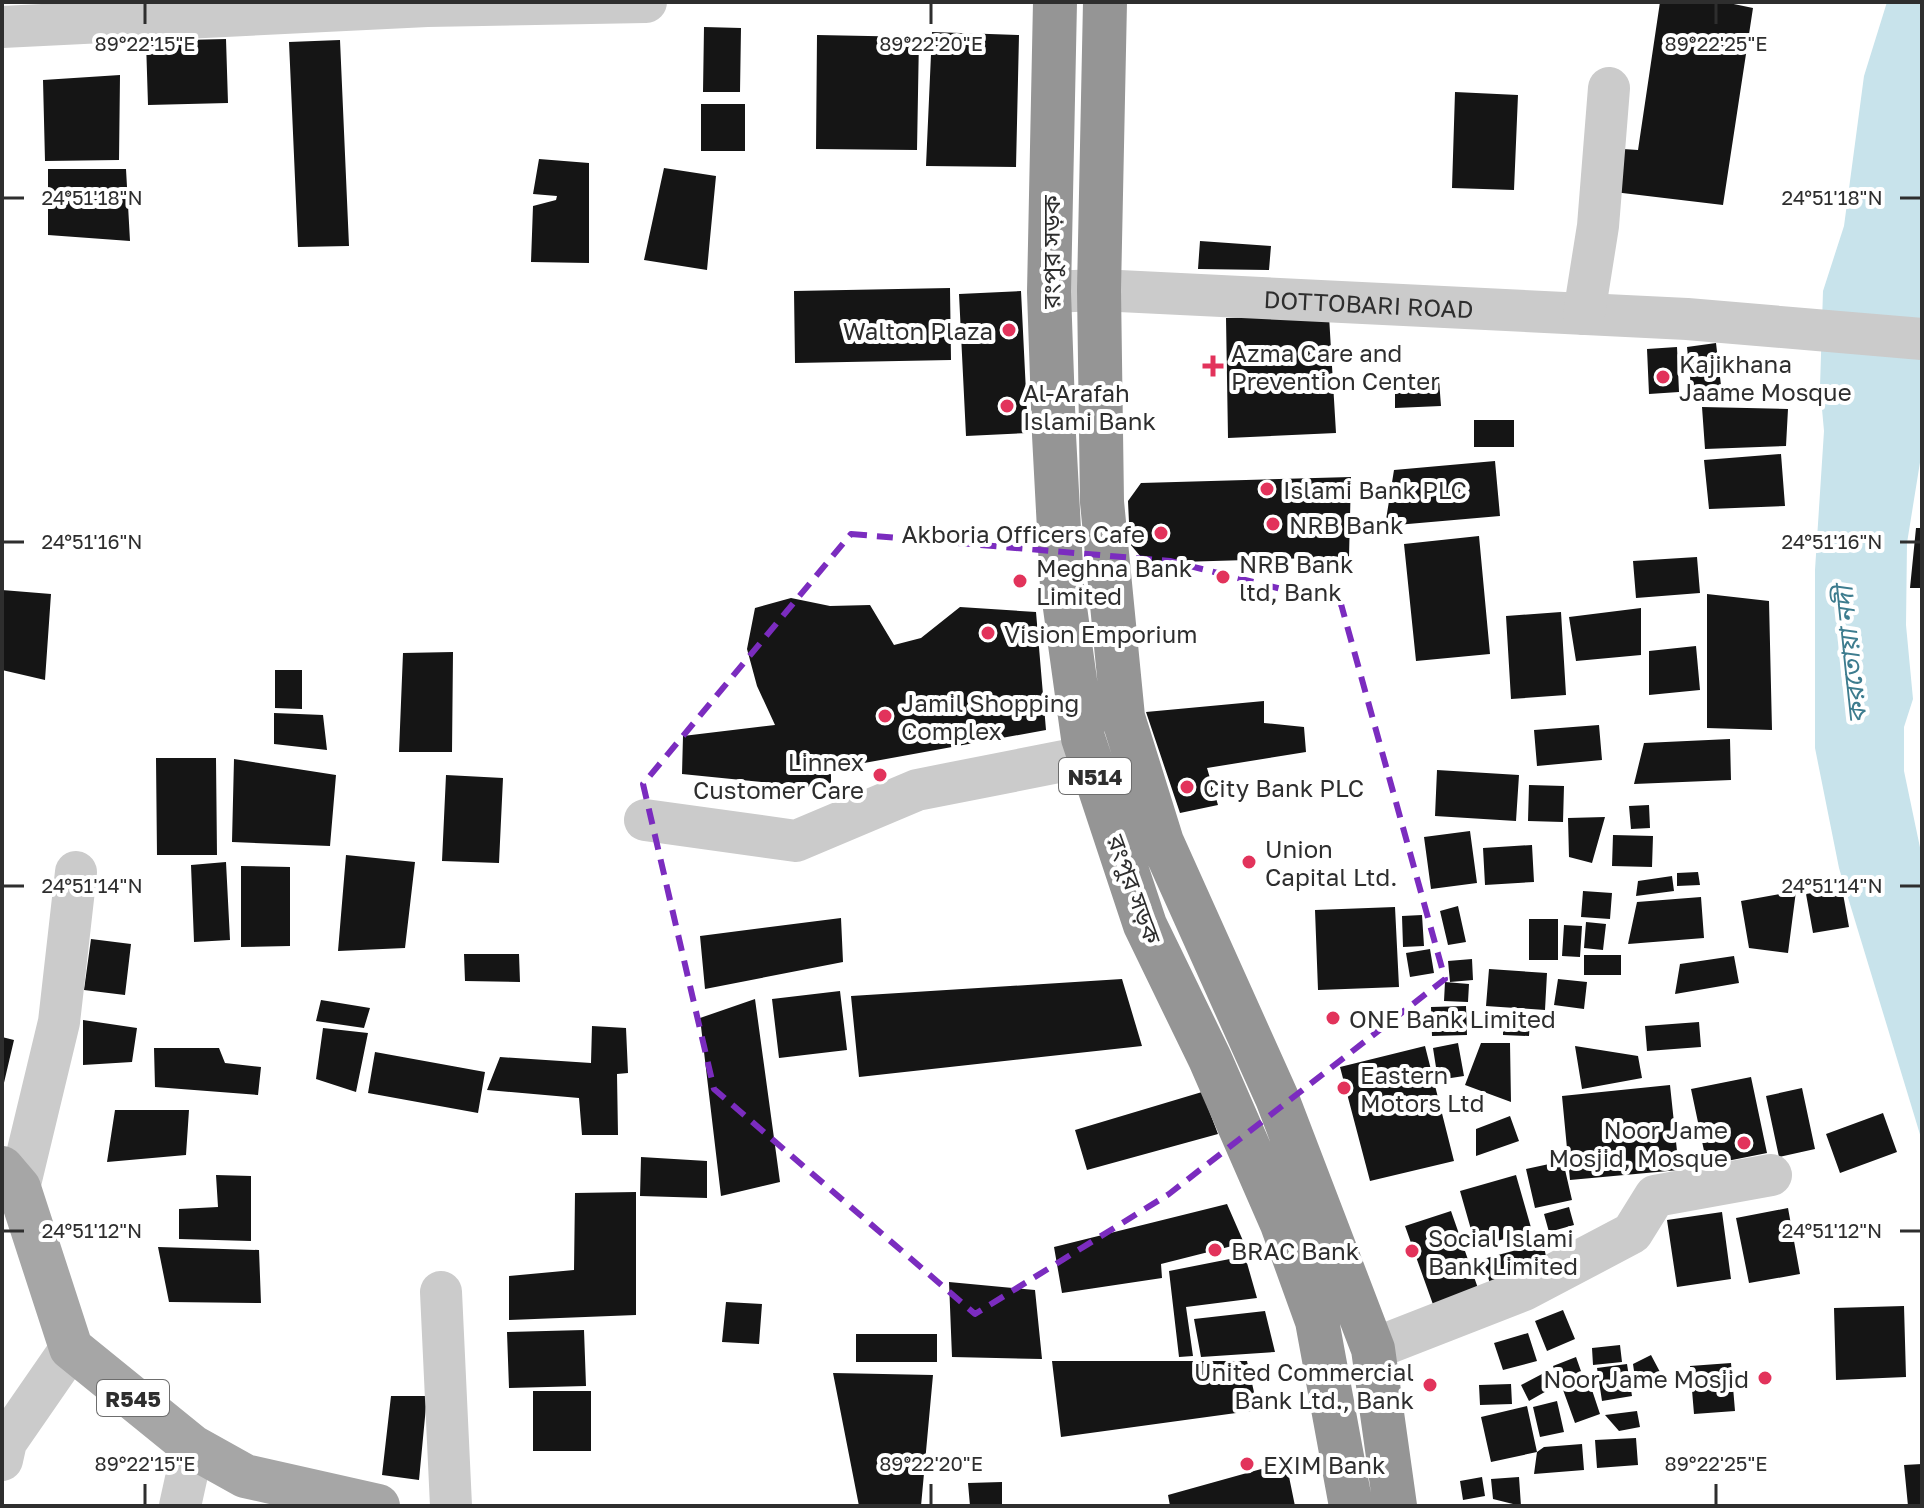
<svg xmlns="http://www.w3.org/2000/svg" width="1924" height="1508" font-family="'Golos Text','Noto Sans Bengali',sans-serif">
<rect width="100%" height="100%" fill="#fff"/>
<path fill="#c8e3eb" d="M 1887,2 L 1922,2 L 1922,450 L 1907,543 L 1906,625 L 1913,699 L 1904,727 L 1904,771 L 1922,857 L 1922,1141 L 1839,868 L 1815,748 L 1815,570 L 1824,431 L 1820,387 L 1823,291 L 1844,226 L 1864,76 Z"/>
<path fill="#151515" d="M 1660,2 L 1724,2 L 1753,8 L 1723,205 L 1614,192 L 1623,149 L 1638,150 Z
M 704,27 L 741,28 L 740,92 L 703,92 Z
M 932,32 L 1019,35 L 1016,167 L 926,166 Z
M 817,35 L 919,37 L 917,150 L 816,149 Z
M 226,39 L 228,103 L 148,105 L 146,41 Z
M 340,40 L 349,246 L 298,247 L 289,42 Z
M 120,75 L 119,160 L 45,161 L 43,80 Z
M 1455,92 L 1518,95 L 1514,190 L 1452,188 Z
M 701,104 L 745,104 L 745,151 L 701,151 Z
M 539,159 L 589,163 L 589,263 L 531,262 L 533,206 L 556,200 L 557,196 L 533,194 Z
M 664,168 L 716,176 L 707,270 L 644,260 Z
M 48,169 L 126,169 L 130,241 L 48,235 Z
M 1200,241 L 1271,246 L 1269,270 L 1198,269 Z
M 950,288 L 951,360 L 795,363 L 794,291 Z
M 1021,291 L 1028,433 L 966,436 L 959,294 Z
M 1329,316 L 1336,433 L 1228,438 L 1226,318 Z
M 1716,343 L 1722,394 L 1692,397 L 1687,347 Z
M 1677,347 L 1679,392 L 1649,394 L 1647,349 Z
M 1439,380 L 1441,406 L 1395,408 L 1395,382 Z
M 1702,407 L 1788,409 L 1786,446 L 1705,449 Z
M 1474,420 L 1514,420 L 1514,447 L 1474,447 Z
M 1781,454 L 1785,506 L 1709,509 L 1704,460 Z
M 1495,461 L 1500,516 L 1385,526 L 1394,470 Z
M 1351,477 L 1349,557 L 1146,563 L 1130,544 L 1128,501 L 1141,483 Z
M 1916,528 L 1922,528 L 1922,588 L 1910,588 Z
M 1479,536 L 1490,654 L 1416,661 L 1404,544 Z
M 1697,557 L 1700,593 L 1636,598 L 1633,561 Z
M 2,590 L 51,594 L 45,680 L 2,670 Z
M 1707,594 L 1769,601 L 1772,730 L 1707,728 Z
M 791,598 L 830,606 L 870,605 L 894,645 L 921,638 L 960,607 L 1036,612 L 1046,730 L 831,769 L 831,789 L 682,774 L 683,736 L 775,725 L 757,686 L 747,649 L 755,608 Z
M 1641,608 L 1641,655 L 1576,661 L 1569,617 Z
M 1561,612 L 1566,695 L 1511,699 L 1506,616 Z
M 1696,646 L 1700,690 L 1649,695 L 1649,651 Z
M 453,652 L 452,752 L 399,752 L 403,653 Z
M 275,670 L 302,670 L 302,709 L 275,708 Z
M 1264,701 L 1264,723 L 1304,727 L 1306,752 L 1207,768 L 1218,805 L 1180,813 L 1146,712 Z
M 274,713 L 323,715 L 327,750 L 274,744 Z
M 1599,725 L 1602,760 L 1537,766 L 1534,730 Z
M 1730,739 L 1731,780 L 1634,784 L 1644,743 Z
M 156,758 L 216,758 L 217,855 L 157,855 Z
M 234,759 L 336,775 L 330,846 L 232,842 Z
M 1437,770 L 1519,775 L 1516,821 L 1435,816 Z
M 446,775 L 503,778 L 499,863 L 442,861 Z
M 1529,785 L 1564,786 L 1563,822 L 1528,821 Z
M 1649,805 L 1650,828 L 1631,829 L 1629,806 Z
M 1605,817 L 1592,863 L 1569,857 L 1568,818 Z
M 1470,831 L 1477,883 L 1431,889 L 1424,837 Z
M 1613,835 L 1653,836 L 1652,867 L 1612,866 Z
M 1532,845 L 1534,882 L 1485,885 L 1483,848 Z
M 346,855 L 415,862 L 405,948 L 338,951 Z
M 226,862 L 230,940 L 194,942 L 191,865 Z
M 241,866 L 290,867 L 290,946 L 241,947 Z
M 1698,872 L 1700,885 L 1677,886 L 1677,873 Z
M 1672,876 L 1674,891 L 1636,896 L 1638,881 Z
M 1842,888 L 1849,927 L 1813,933 L 1806,894 Z
M 1583,891 L 1612,893 L 1610,919 L 1581,917 Z
M 1796,891 L 1788,953 L 1749,948 L 1741,901 Z
M 1701,897 L 1704,938 L 1628,944 L 1637,902 Z
M 1458,906 L 1466,942 L 1448,945 L 1440,911 Z
M 1395,907 L 1399,987 L 1318,990 L 1315,910 Z
M 1422,915 L 1424,946 L 1403,947 L 1402,916 Z
M 841,918 L 843,962 L 705,989 L 700,936 Z
M 1529,919 L 1558,919 L 1558,960 L 1529,960 Z
M 1586,922 L 1606,924 L 1603,950 L 1584,948 Z
M 1564,925 L 1582,926 L 1580,957 L 1562,956 Z
M 91,939 L 131,944 L 125,995 L 84,990 Z
M 1430,949 L 1434,973 L 1410,977 L 1406,953 Z
M 464,954 L 519,954 L 520,982 L 465,981 Z
M 1584,955 L 1621,955 L 1621,975 L 1584,975 Z
M 1734,956 L 1739,983 L 1675,994 L 1680,964 Z
M 1472,959 L 1473,980 L 1450,982 L 1448,961 Z
M 1489,969 L 1547,973 L 1545,1010 L 1486,1006 Z
M 1122,979 L 1142,1046 L 859,1077 L 851,996 Z
M 1558,979 L 1587,982 L 1584,1009 L 1554,1005 Z
M 1445,982 L 1469,984 L 1468,1002 L 1444,1001 Z
M 840,991 L 847,1050 L 779,1058 L 772,999 Z
M 755,999 L 780,1182 L 721,1196 L 700,1018 Z
M 321,1000 L 370,1008 L 364,1028 L 316,1021 Z
M 1466,1006 L 1467,1035 L 1432,1036 L 1431,1007 Z
M 83,1020 L 137,1028 L 132,1062 L 83,1065 Z
M 1503,1020 L 1530,1021 L 1529,1036 L 1503,1035 Z
M 1699,1022 L 1701,1047 L 1647,1051 L 1645,1026 Z
M 592,1026 L 626,1028 L 628,1073 L 617,1074 L 618,1135 L 582,1135 L 579,1098 L 487,1090 L 500,1057 L 591,1063 Z
M 323,1028 L 368,1033 L 356,1092 L 316,1079 Z
M 2,1037 L 14,1040 L 3,1087 L 2,1087 Z
M 1458,1043 L 1464,1076 L 1438,1080 L 1433,1048 Z
M 1481,1043 L 1510,1043 L 1511,1102 L 1465,1085 Z
M 1425,1046 L 1454,1161 L 1370,1181 L 1340,1067 Z
M 1575,1046 L 1638,1056 L 1642,1078 L 1582,1089 Z
M 154,1048 L 219,1048 L 225,1063 L 261,1067 L 258,1095 L 155,1087 Z
M 375,1052 L 485,1072 L 478,1113 L 368,1093 Z
M 1751,1077 L 1767,1153 L 1707,1165 L 1691,1089 Z
M 1670,1085 L 1679,1170 L 1570,1180 L 1562,1096 Z
M 1802,1088 L 1815,1149 L 1779,1157 L 1766,1096 Z
M 1202,1092 L 1218,1134 L 1087,1170 L 1075,1130 Z
M 115,1110 L 189,1110 L 186,1155 L 107,1162 Z
M 1883,1113 L 1897,1152 L 1840,1173 L 1826,1134 Z
M 1510,1116 L 1519,1141 L 1476,1156 L 1476,1129 Z
M 641,1157 L 707,1161 L 707,1198 L 640,1196 Z
M 1563,1161 L 1572,1200 L 1535,1208 L 1526,1169 Z
M 216,1175 L 251,1176 L 251,1241 L 179,1239 L 179,1209 L 218,1207 Z
M 1516,1175 L 1532,1231 L 1476,1247 L 1460,1191 Z
M 636,1192 L 636,1315 L 509,1320 L 509,1276 L 574,1270 L 575,1193 Z
M 1227,1204 L 1244,1243 L 1161,1264 L 1162,1278 L 1062,1293 L 1054,1247 Z
M 1569,1207 L 1574,1225 L 1549,1232 L 1544,1214 Z
M 1788,1208 L 1800,1274 L 1749,1283 L 1736,1218 Z
M 1451,1211 L 1480,1294 L 1435,1310 L 1405,1226 Z
M 1722,1212 L 1731,1279 L 1677,1287 L 1667,1220 Z
M 1543,1243 L 1548,1265 L 1492,1291 L 1483,1259 Z
M 158,1247 L 259,1250 L 261,1303 L 169,1302 Z
M 1245,1256 L 1257,1298 L 1186,1307 L 1193,1356 L 1179,1357 L 1169,1271 Z
M 949,1282 L 1035,1290 L 1042,1359 L 952,1357 Z
M 726,1302 L 762,1304 L 759,1344 L 722,1342 Z
M 1904,1306 L 1906,1377 L 1836,1380 L 1834,1308 Z
M 1563,1310 L 1575,1339 L 1547,1351 L 1535,1321 Z
M 1265,1311 L 1275,1352 L 1201,1357 L 1194,1319 Z
M 584,1330 L 586,1386 L 509,1388 L 507,1332 Z
M 1528,1333 L 1537,1361 L 1503,1370 L 1494,1343 Z
M 856,1334 L 937,1334 L 937,1362 L 856,1362 Z
M 1620,1345 L 1622,1362 L 1593,1365 L 1592,1348 Z
M 1651,1355 L 1660,1372 L 1636,1385 L 1633,1364 Z
M 1576,1357 L 1582,1374 L 1559,1382 L 1553,1366 Z
M 1052,1361 L 1247,1361 L 1258,1410 L 1061,1437 Z
M 1731,1363 L 1735,1411 L 1694,1414 L 1690,1366 Z
M 1627,1364 L 1632,1396 L 1602,1401 L 1597,1368 Z
M 833,1373 L 933,1375 L 921,1506 L 859,1506 Z
M 1542,1374 L 1550,1389 L 1529,1401 L 1521,1385 Z
M 1588,1378 L 1600,1414 L 1575,1423 L 1562,1387 Z
M 1511,1384 L 1512,1404 L 1480,1405 L 1479,1385 Z
M 533,1391 L 591,1391 L 591,1451 L 533,1451 Z
M 391,1396 L 427,1396 L 419,1480 L 382,1475 Z
M 1557,1401 L 1564,1432 L 1540,1437 L 1533,1407 Z
M 1527,1406 L 1537,1452 L 1491,1462 L 1481,1417 Z
M 1637,1411 L 1640,1427 L 1619,1431 L 1605,1415 Z
M 1636,1438 L 1638,1465 L 1597,1468 L 1595,1440 Z
M 1582,1444 L 1584,1470 L 1534,1474 L 1537,1452 L 1544,1447 Z
M 1286,1462 L 1295,1506 L 1170,1506 L 1168,1495 Z
M 1922,1464 L 1922,1506 L 1908,1506 L 1904,1465 Z
M 1482,1477 L 1485,1496 L 1463,1500 L 1460,1481 Z
M 1519,1477 L 1521,1506 L 1493,1499 L 1491,1479 Z
M 1002,1482 L 1002,1506 L 970,1506 L 968,1483 Z"/>
<g fill="none" stroke-linecap="round" stroke-linejoin="round">
<g stroke="#cbcbcb" stroke-width="42">
<path d="M 2,27 L 427,6 L 646,2"/>
<path id="s1" d="M 1049,292 L 1099,290 L 1687,319 L 1922,339"/>
<path d="M 1584,314 L 1598,226 L 1609,88"/>
<path d="M 645,820 L 796,841 L 917,790 L 1089,756"/>
<path d="M 19,1188 L 59,1022 L 76,872"/>
<path d="M 441,1292 L 451,1506"/>
<path d="M 1373,1349 L 1524,1290 L 1632,1233 L 1655,1196 L 1771,1175"/>
<path d="M 2,1460 L 6,1442 L 71,1348"/>
<path d="M 180,1506 L 193,1447"/>
</g>
<path stroke="#a6a6a6" stroke-width="44" d="M 2,1168 L 19,1188 L 71,1348 L 193,1447 L 245,1476 L 378,1506"/>
<path stroke="#959595" stroke-width="44" d="M 1055,2 L 1049,292 L 1054,435 L 1062,586 L 1083,738 L 1145,925 L 1210,1059 L 1282,1224 L 1317,1321 L 1351,1506
M 1105,2 L 1099,290 L 1102,502 L 1123,717 L 1162,842 L 1277,1098 L 1373,1349 L 1395,1506"/>
</g>
<path fill="none" stroke="#7b2cbf" stroke-width="6" stroke-dasharray="16 10" stroke-linejoin="round" d="M 851,534 L 1170,561 L 1341,604 L 1445,979 L 1169,1194 L 975,1314 L 714,1089 L 643,784 Z"/>
<path fill="none" stroke="#2e2e2e" stroke-width="3" d="M 145,4 L 145,24M 931,4 L 931,24M 1716,4 L 1716,24M 4,198 L 24,198M 1900,198 L 1920,198M 4,542 L 24,542M 1900,542 L 1920,542M 4,886 L 24,886M 1900,886 L 1920,886M 4,1231 L 24,1231M 1900,1231 L 1920,1231M 145,1484 L 145,1504M 931,1484 L 931,1504M 1716,1484 L 1716,1504"/>
<g fill="#e2335b" stroke="#fff" stroke-width="3">
<circle cx="1009" cy="330" r="8"/>
<path d="M1209 354h8v8h8v8h-8v8h-8v-8h-8v-8h8z"/>
<circle cx="1663" cy="377" r="8"/>
<circle cx="1007" cy="406" r="8"/>
<circle cx="1267" cy="489" r="8"/>
<circle cx="1273" cy="524" r="8"/>
<circle cx="1161" cy="533" r="8"/>
<circle cx="1223" cy="577" r="8"/>
<circle cx="1020" cy="581" r="8"/>
<circle cx="988" cy="633" r="8"/>
<circle cx="885" cy="716" r="8"/>
<circle cx="880" cy="775" r="8"/>
<circle cx="1187" cy="787" r="8"/>
<circle cx="1249" cy="862" r="8"/>
<circle cx="1333" cy="1018" r="8"/>
<circle cx="1344" cy="1088" r="8"/>
<circle cx="1744" cy="1143" r="8"/>
<circle cx="1215" cy="1250" r="8"/>
<circle cx="1412" cy="1251" r="8"/>
<circle cx="1765" cy="1378" r="8"/>
<circle cx="1430" cy="1385" r="8"/>
<circle cx="1247" cy="1464" r="8"/>
</g>
<g text-anchor="middle" dominant-baseline="central" stroke-width="8" stroke-linejoin="round" paint-order="stroke">
<g fill="#fff" stroke="#6d6d6d" stroke-width="2">
<rect x="1059" y="758" width="72" height="36" rx="6"/>
<rect x="97" y="1380" width="72" height="36" rx="6"/>
</g>
<g font-size="22" font-weight="bold" fill="#2e2e2e">
<text x="1095" y="776">N514</text>
<text x="133" y="1398">R545</text>
</g>
<g font-size="24" fill="#2e2e2e" stroke="#fff">
<text transform="translate(1050 252) rotate(-90)">রংপুর সড়ক</text>
<text stroke="none"><textPath href="#s1" startOffset="320">DOTTOBARI ROAD</textPath></text>
<text transform="translate(1135 889) rotate(70)">রংপুর সড়ক</text>
</g>
<g font-size="24" fill="#2e2e2e" stroke="#fff" text-anchor="start">
<text x="993" y="330" text-anchor="end">Walton Plaza</text>
<text x="1231" y="352">Azma Care and<tspan x="1231" dy="28">Prevention Center</tspan></text>
<text x="1679" y="363">Kajikhana<tspan x="1679" dy="28">Jaame Mosque</tspan></text>
<text x="1023" y="392">Al-Arafah<tspan x="1023" dy="28">Islami Bank</tspan></text>
<text x="1283" y="489">Islami Bank PLC</text>
<text x="1289" y="524">NRB Bank</text>
<text x="1145" y="533" text-anchor="end">Akboria Officers Cafe</text>
<text x="1239" y="563">NRB Bank<tspan x="1239" dy="28">ltd, Bank</tspan></text>
<text x="1036" y="567">Meghna Bank<tspan x="1036" dy="28">Limited</tspan></text>
<text x="1004" y="633">Vision Emporium</text>
<text x="901" y="702">Jamil Shopping<tspan x="901" dy="28">Complex</tspan></text>
<text x="864" y="761" text-anchor="end">Linnex<tspan x="864" dy="28">Customer Care</tspan></text>
<text x="1203" y="787">City Bank PLC</text>
<text x="1265" y="848">Union<tspan x="1265" dy="28">Capital Ltd.</tspan></text>
<text x="1349" y="1018">ONE Bank Limited</text>
<text x="1360" y="1074">Eastern<tspan x="1360" dy="28">Motors Ltd</tspan></text>
<text x="1728" y="1129" text-anchor="end">Noor Jame<tspan x="1728" dy="28">Mosjid, Mosque</tspan></text>
<text x="1428" y="1237">Social Islami<tspan x="1428" dy="28">Bank Limited</tspan></text>
<text x="1231" y="1250">BRAC Bank</text>
<text x="1414" y="1371" text-anchor="end">United Commercial<tspan x="1414" dy="28">Bank Ltd., Bank</tspan></text>
<text x="1749" y="1378" text-anchor="end">Noor Jame Mosjid</text>
<text x="1263" y="1464">EXIM Bank</text>
</g>
<g font-size="26" font-style="italic" fill="#3d7c8e" stroke="#fff">
<text transform="translate(1850 655) rotate(-96)">করতোয়া নদী</text>
</g>
</g>
<g font-size="20" text-anchor="middle" fill="#2e2e2e" stroke="#fff" stroke-width="8" stroke-linejoin="round" paint-order="stroke">
<text x="145" y="51">89°22'15"E</text>
<text x="931" y="51">89°22'20"E</text>
<text x="1716" y="51">89°22'25"E</text>
<text x="92" y="205">24°51'18"N</text>
<text x="1832" y="205">24°51'18"N</text>
<text x="92" y="549">24°51'16"N</text>
<text x="1832" y="549">24°51'16"N</text>
<text x="92" y="893">24°51'14"N</text>
<text x="1832" y="893">24°51'14"N</text>
<text x="92" y="1238">24°51'12"N</text>
<text x="1832" y="1238">24°51'12"N</text>
<text x="145" y="1471">89°22'15"E</text>
<text x="931" y="1471">89°22'20"E</text>
<text x="1716" y="1471">89°22'25"E</text>
</g>
<rect width="1924" height="1508" fill="none" stroke="#2e2e2e" stroke-width="8"/>
</svg>
